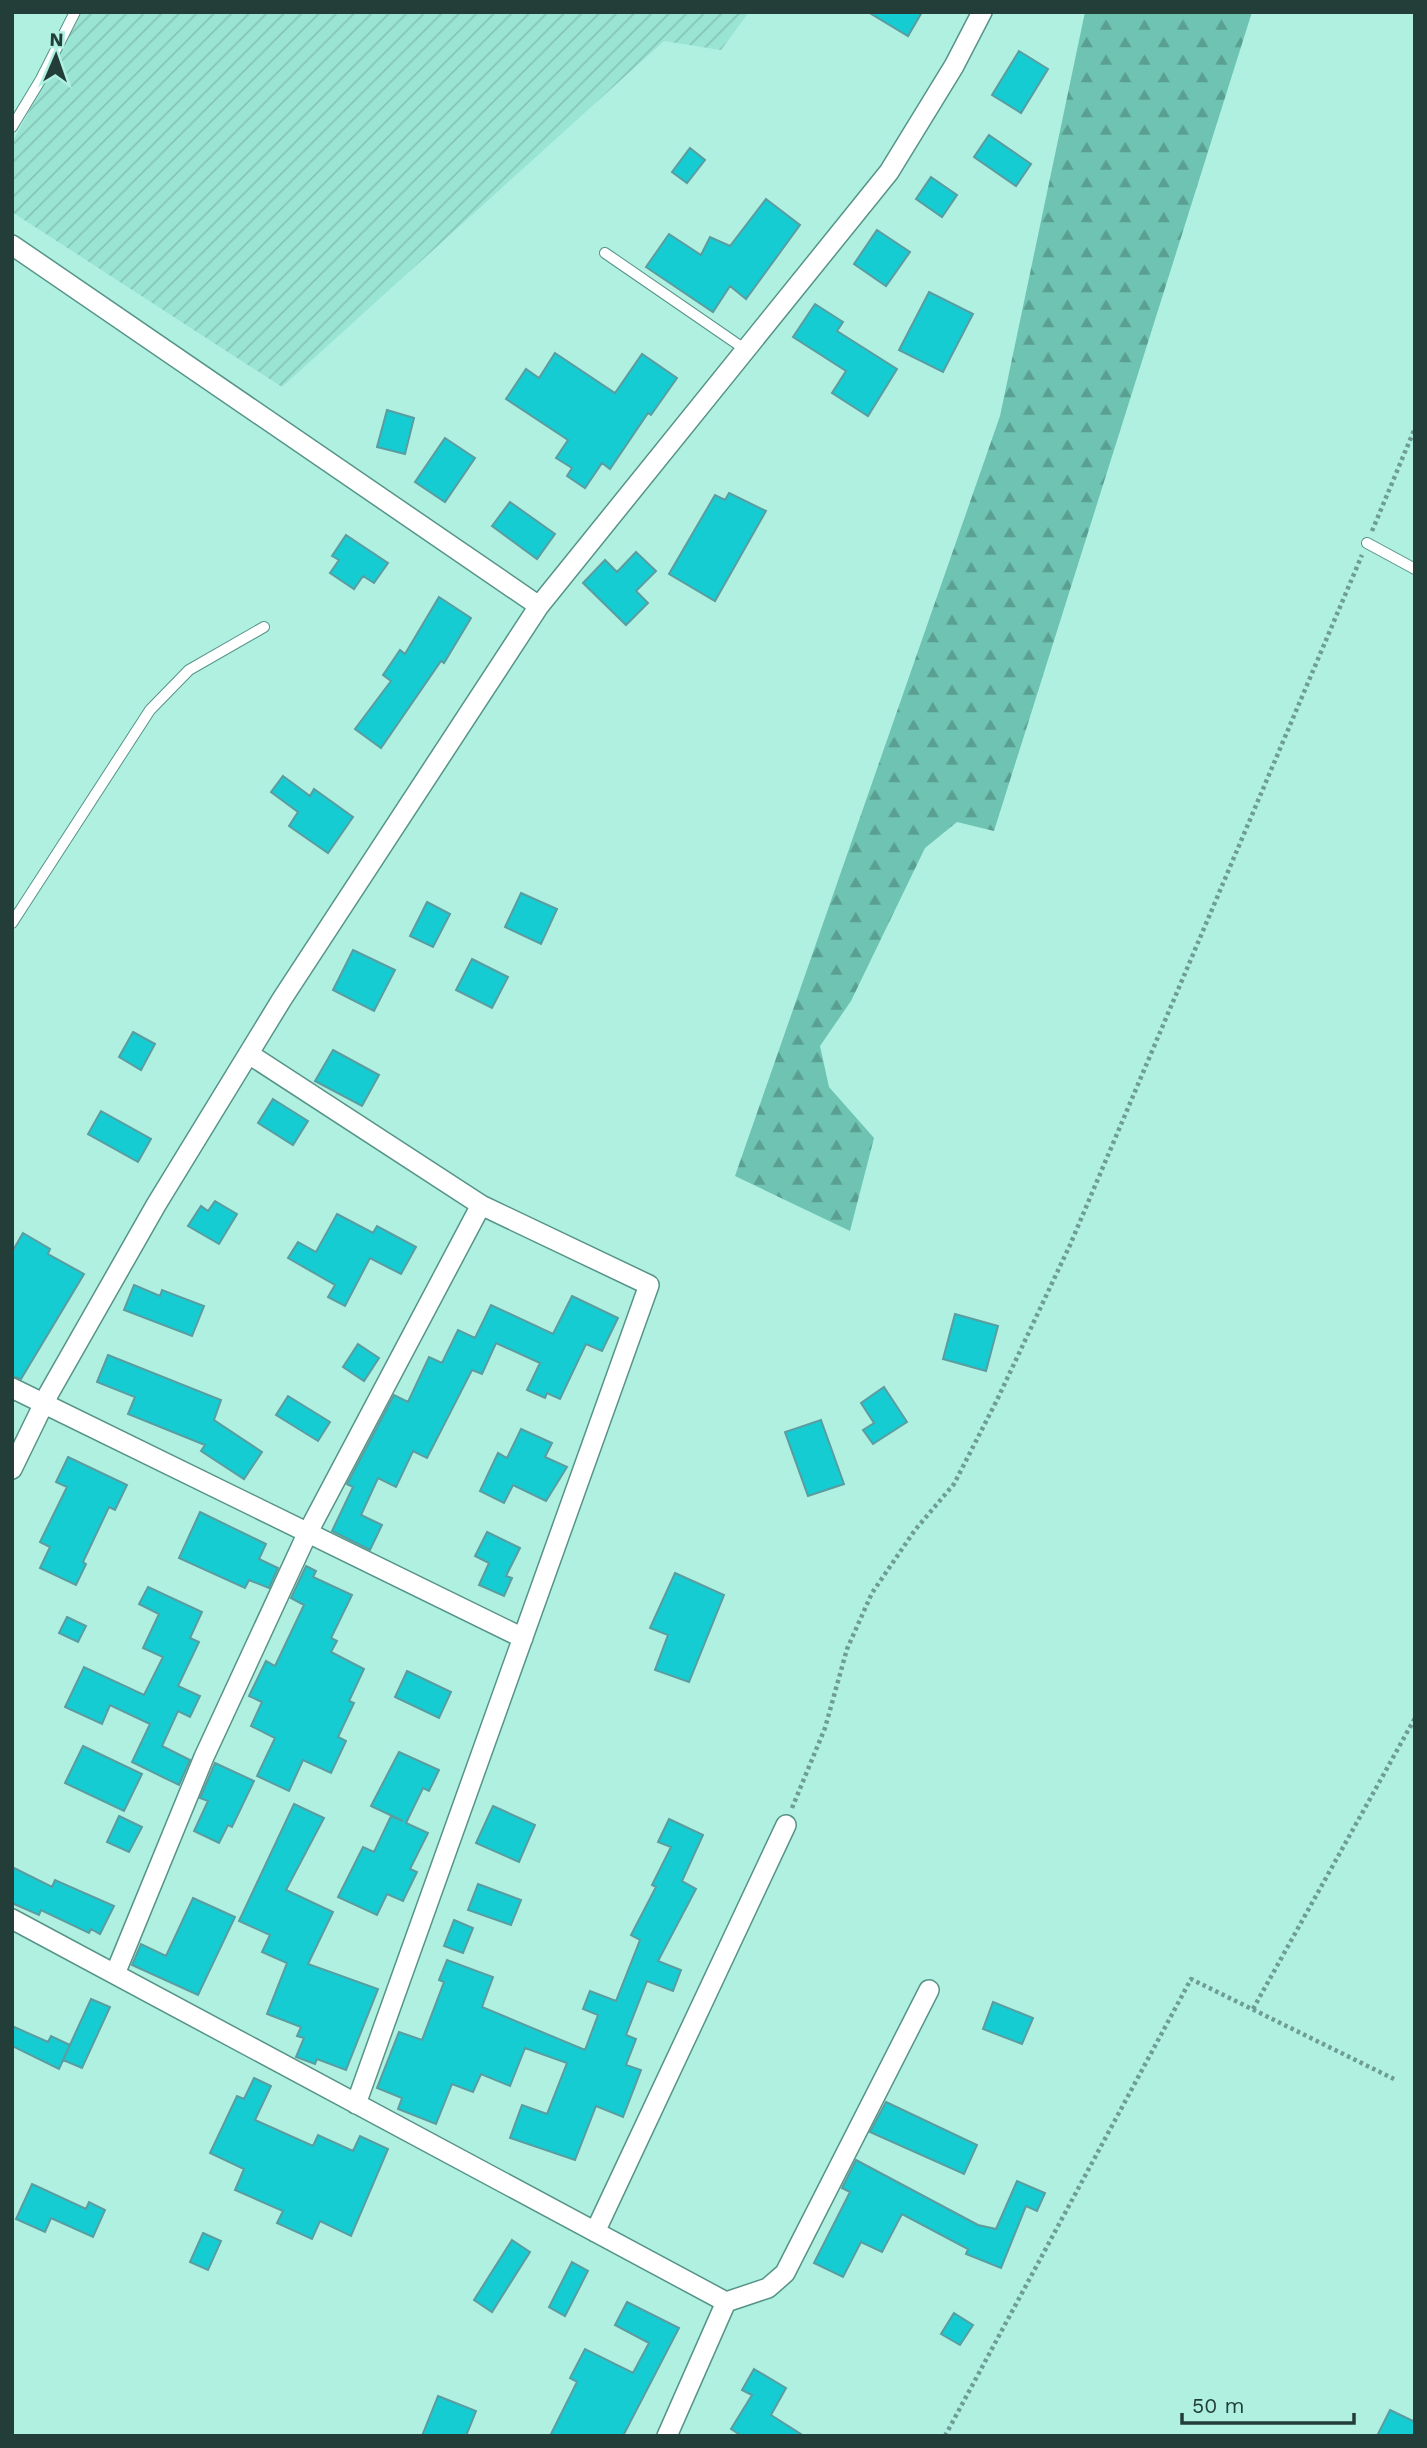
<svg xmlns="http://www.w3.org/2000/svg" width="1427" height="2448" font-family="'Work Sans',sans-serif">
<defs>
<pattern id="industrial-furrows" width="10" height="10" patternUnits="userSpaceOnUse" patternTransform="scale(1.75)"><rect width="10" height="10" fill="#9ae4d4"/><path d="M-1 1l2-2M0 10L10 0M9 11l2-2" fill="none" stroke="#84c5b7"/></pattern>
<pattern id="forest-firs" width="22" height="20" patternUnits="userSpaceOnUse" patternTransform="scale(1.75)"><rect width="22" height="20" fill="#6ec3b2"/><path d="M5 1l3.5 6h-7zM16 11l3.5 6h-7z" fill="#5aa092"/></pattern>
</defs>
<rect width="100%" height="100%" fill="#aff0e1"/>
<path fill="url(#industrial-furrows)" d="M 82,12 L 749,12 L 721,50 L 664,41 L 282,387 L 12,212 L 12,143 Z"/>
<path fill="url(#forest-firs)" d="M 1085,12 L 1252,12 L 994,831 L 957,822 L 925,848 L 851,1001 L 820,1046 L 829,1087 L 874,1138 L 850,1231 L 735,1176 L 1000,416 Z"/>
<path fill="#15ccd3" stroke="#5a9da0" stroke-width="2" d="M 868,12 L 922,12 L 908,36 Z
M 1019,51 L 1048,69 L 1021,113 L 992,95 Z
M 989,135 L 1031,164 L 1016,186 L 974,157 Z
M 690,148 L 705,160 L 687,183 L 672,172 Z
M 931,177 L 957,195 L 942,217 L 916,199 Z
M 766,199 L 800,225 L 746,299 L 730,286 L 713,312 L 646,267 L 669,234 L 701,255 L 710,237 L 730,246 Z
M 877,230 L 910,252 L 886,286 L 854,264 Z
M 929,292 L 973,314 L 943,372 L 899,350 Z
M 815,304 L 843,322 L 837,331 L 897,369 L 868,416 L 832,393 L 846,371 L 793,337 Z
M 555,353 L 615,393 L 642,354 L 677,378 L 651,415 L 648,413 L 610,469 L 602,463 L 585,488 L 567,476 L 572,468 L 556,458 L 568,440 L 506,399 L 526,369 L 539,378 Z
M 387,410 L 414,418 L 405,454 L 377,447 Z
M 445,438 L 475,458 L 445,502 L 415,482 Z
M 729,493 L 766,511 L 715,601 L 669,574 L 715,495 L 725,500 Z
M 510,502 L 555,534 L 537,559 L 492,526 Z
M 346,535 L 388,563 L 374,583 L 363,576 L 354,589 L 330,573 L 339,560 L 332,556 Z
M 636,552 L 656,571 L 636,591 L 648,603 L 626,625 L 583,583 L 605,560 L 617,572 Z
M 439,597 L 471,618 L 444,663 L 441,661 L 381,748 L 355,729 L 391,681 L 383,675 L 400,650 L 405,654 Z
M 283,776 L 310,796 L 314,789 L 353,817 L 328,853 L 289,826 L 298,812 L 271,792 Z
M 521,893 L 557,909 L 541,944 L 505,927 Z
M 427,902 L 450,914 L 433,947 L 410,936 Z
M 353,950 L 395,970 L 374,1011 L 333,990 Z
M 472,959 L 508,977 L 492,1008 L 456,990 Z
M 133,1032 L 155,1044 L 141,1070 L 119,1057 Z
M 333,1050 L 379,1075 L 362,1106 L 315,1081 Z
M 273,1099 L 308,1121 L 293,1145 L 258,1123 Z
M 101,1111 L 151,1139 L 138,1162 L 88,1134 Z
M 215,1201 L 237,1214 L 219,1244 L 188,1226 L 201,1206 L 208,1211 Z
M 337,1214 L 373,1233 L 377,1226 L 416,1247 L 401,1274 L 370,1258 L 345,1306 L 328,1297 L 335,1285 L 288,1258 L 298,1242 L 316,1252 Z
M 23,1233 L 50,1249 L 48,1254 L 84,1274 L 21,1379 L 12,1376 L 12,1252 Z
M 134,1285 L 160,1296 L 162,1290 L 204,1306 L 192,1336 L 124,1310 Z
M 572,1296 L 618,1318 L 602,1351 L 586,1344 L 560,1399 L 547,1393 L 545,1398 L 527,1390 L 540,1363 L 496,1343 L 482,1374 L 472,1370 L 427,1458 L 413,1451 L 396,1487 L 378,1478 L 361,1515 L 382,1525 L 370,1550 L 332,1531 L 353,1487 L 347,1484 L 394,1395 L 408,1402 L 429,1357 L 442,1363 L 458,1330 L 475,1338 L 491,1305 L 553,1334 Z
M 955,1314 L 998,1326 L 986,1371 L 943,1359 Z
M 358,1344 L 379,1358 L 364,1381 L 343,1367 Z
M 108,1355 L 221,1400 L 214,1420 L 262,1452 L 244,1479 L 201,1451 L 205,1445 L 128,1414 L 135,1397 L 97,1382 Z
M 884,1387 L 907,1422 L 873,1444 L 863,1430 L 874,1423 L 861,1403 Z
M 288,1396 L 330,1422 L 318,1441 L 276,1415 Z
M 821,1420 L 844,1484 L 808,1496 L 785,1432 Z
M 521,1429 L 552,1443 L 545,1457 L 567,1467 L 546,1501 L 513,1485 L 504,1503 L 480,1491 L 498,1453 L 507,1458 Z
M 68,1457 L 127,1485 L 115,1510 L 109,1507 L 83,1562 L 86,1564 L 76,1585 L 40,1568 L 50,1547 L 40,1542 L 67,1487 L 56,1482 Z
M 200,1512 L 266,1544 L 259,1559 L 278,1568 L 269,1588 L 249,1580 L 245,1588 L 179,1558 Z
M 487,1532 L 520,1548 L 506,1576 L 512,1578 L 504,1596 L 479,1585 L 489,1563 L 475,1556 Z
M 306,1566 L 316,1571 L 313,1577 L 352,1595 L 331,1638 L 337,1641 L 331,1652 L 364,1669 L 349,1701 L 354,1703 L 338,1737 L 346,1741 L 331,1773 L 303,1760 L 289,1791 L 257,1776 L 275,1738 L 251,1726 L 262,1702 L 249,1696 L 266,1661 L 275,1666 L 304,1605 L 291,1598 Z
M 675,1573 L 724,1595 L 689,1682 L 655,1670 L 668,1635 L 650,1628 Z
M 148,1587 L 202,1612 L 190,1638 L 199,1642 L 178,1686 L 200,1696 L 190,1717 L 178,1711 L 162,1746 L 190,1760 L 179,1785 L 132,1762 L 150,1724 L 110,1705 L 102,1724 L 65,1707 L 84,1667 L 144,1695 L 163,1657 L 143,1648 L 159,1614 L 139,1604 Z
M 67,1617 L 86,1626 L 78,1642 L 59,1633 Z
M 407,1671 L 451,1692 L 439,1718 L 395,1697 Z
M 83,1746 L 142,1774 L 124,1811 L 65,1783 Z
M 399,1752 L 439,1770 L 429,1791 L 423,1788 L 406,1823 L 428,1833 L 410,1869 L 417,1872 L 403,1901 L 387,1894 L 377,1915 L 338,1897 L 363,1847 L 374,1852 L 391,1816 L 403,1821 L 371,1806 Z
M 215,1763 L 254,1781 L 232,1827 L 228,1825 L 219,1843 L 194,1831 L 208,1801 L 200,1798 Z
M 294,1804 L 324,1818 L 286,1890 L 333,1912 L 308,1964 L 378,1989 L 346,2070 L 317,2059 L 315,2064 L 296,2057 L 304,2038 L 297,2036 L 301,2027 L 267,2014 L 287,1963 L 262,1952 L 270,1935 L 239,1921 Z
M 493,1806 L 535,1825 L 519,1862 L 476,1843 Z
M 119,1816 L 142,1827 L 129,1852 L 107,1842 Z
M 669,1819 L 703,1835 L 682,1881 L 696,1889 L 658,1961 L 681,1970 L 673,1991 L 647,1981 L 626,2035 L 636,2039 L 626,2065 L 641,2070 L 623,2117 L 596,2106 L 575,2160 L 510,2138 L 522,2105 L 547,2114 L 567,2063 L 525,2048 L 510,2086 L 481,2074 L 473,2092 L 452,2084 L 436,2124 L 398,2109 L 402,2098 L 377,2088 L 399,2032 L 422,2040 L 444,1982 L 439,1980 L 447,1960 L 493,1977 L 482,2007 L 585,2050 L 598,2015 L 583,2009 L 590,1991 L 616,2001 L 640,1940 L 631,1935 L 656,1887 L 652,1885 L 671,1847 L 658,1842 Z
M 12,1867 L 52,1887 L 55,1880 L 114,1906 L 100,1934 L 91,1929 L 89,1933 L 41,1910 L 39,1915 L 12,1903 Z
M 478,1884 L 521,1900 L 511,1925 L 468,1910 Z
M 193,1898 L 235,1917 L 198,1995 L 132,1965 L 141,1944 L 166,1956 Z
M 454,1920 L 473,1928 L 463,1953 L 444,1946 Z
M 91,1999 L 110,2007 L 82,2068 L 63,2060 Z
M 993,2002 L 1033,2018 L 1022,2044 L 983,2029 Z
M 12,2026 L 48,2042 L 51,2036 L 70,2045 L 59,2069 L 12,2046 Z
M 254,2078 L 271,2086 L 255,2120 L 313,2146 L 318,2135 L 353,2151 L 360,2136 L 388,2149 L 351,2236 L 320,2221 L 312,2239 L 277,2223 L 283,2211 L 235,2190 L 244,2169 L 210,2153 L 237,2096 L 244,2099 Z
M 886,2102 L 977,2145 L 964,2174 L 870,2132 Z
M 856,2160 L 978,2225 L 996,2229 L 1017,2181 L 1045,2193 L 1037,2211 L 1026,2206 L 1001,2268 L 966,2254 L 968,2249 L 902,2214 L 882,2252 L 861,2242 L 843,2277 L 814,2263 L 850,2192 L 842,2188 Z
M 32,2184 L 86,2209 L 89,2202 L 105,2210 L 93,2237 L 51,2218 L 45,2232 L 16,2219 Z
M 203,2233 L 221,2241 L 208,2270 L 190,2262 Z
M 512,2240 L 530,2252 L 492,2312 L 474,2300 Z
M 572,2262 L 588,2271 L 565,2316 L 549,2307 Z
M 627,2302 L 679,2328 L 623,2436 L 550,2436 L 577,2382 L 570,2378 L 585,2349 L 633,2373 L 649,2343 L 615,2325 Z
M 954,2313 L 973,2325 L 960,2345 L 941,2334 Z
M 754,2369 L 786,2388 L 771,2415 L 804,2436 L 742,2436 L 731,2429 L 752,2395 L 742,2390 Z
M 438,2396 L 476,2411 L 466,2436 L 422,2436 Z
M 1390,2410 L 1415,2422 L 1415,2436 L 1377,2436 Z"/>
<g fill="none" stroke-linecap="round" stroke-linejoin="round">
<defs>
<path id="service" d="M 12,127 L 41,79 L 75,12
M 605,253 L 746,350
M 1367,543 L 1415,569
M 12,923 L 150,710 L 189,670 L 264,627"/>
<path id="minor" d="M 12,245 L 539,606
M 249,1054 L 481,1205 L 649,1285 L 356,2104
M 12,1388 L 523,1638
M 12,1469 L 49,1393 L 156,1205 L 282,999 L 539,606 L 889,172 L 954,66 L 982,12
M 12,1919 L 726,2302 L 667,2436
M 115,1974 L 204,1757 L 308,1532 L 481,1205
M 595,2232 L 786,1825
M 726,2302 L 768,2288 L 785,2273 L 929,1990"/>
</defs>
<use href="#service" stroke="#569488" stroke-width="12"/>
<use href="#minor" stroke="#569488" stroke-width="22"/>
<path stroke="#6e9d93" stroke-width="4.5" stroke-dasharray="3.5 3.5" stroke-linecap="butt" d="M 1372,531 L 1415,428
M 792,1808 L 825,1728 L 847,1649 L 872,1593 L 915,1530 L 954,1484 L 997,1400 L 1070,1245 L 1362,555
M 1253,2009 L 1415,1718
M 945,2436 L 1191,1979 L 1394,2079"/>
<use href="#service" stroke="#fff" stroke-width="10"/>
<use href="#minor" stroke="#fff" stroke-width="19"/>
</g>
<rect width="1427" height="2448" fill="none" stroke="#233e38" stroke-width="28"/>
<g transform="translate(56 56) rotate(2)" stroke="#aff0e1" stroke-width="5" paint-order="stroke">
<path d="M0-5L12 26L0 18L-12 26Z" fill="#233e38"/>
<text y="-10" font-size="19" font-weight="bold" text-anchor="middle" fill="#233e38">N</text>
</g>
<path d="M1182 2413v10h172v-10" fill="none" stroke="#233e38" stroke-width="3.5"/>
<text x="1192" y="2413" font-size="21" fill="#233e38" stroke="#aff0e1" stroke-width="5" paint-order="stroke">50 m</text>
</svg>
